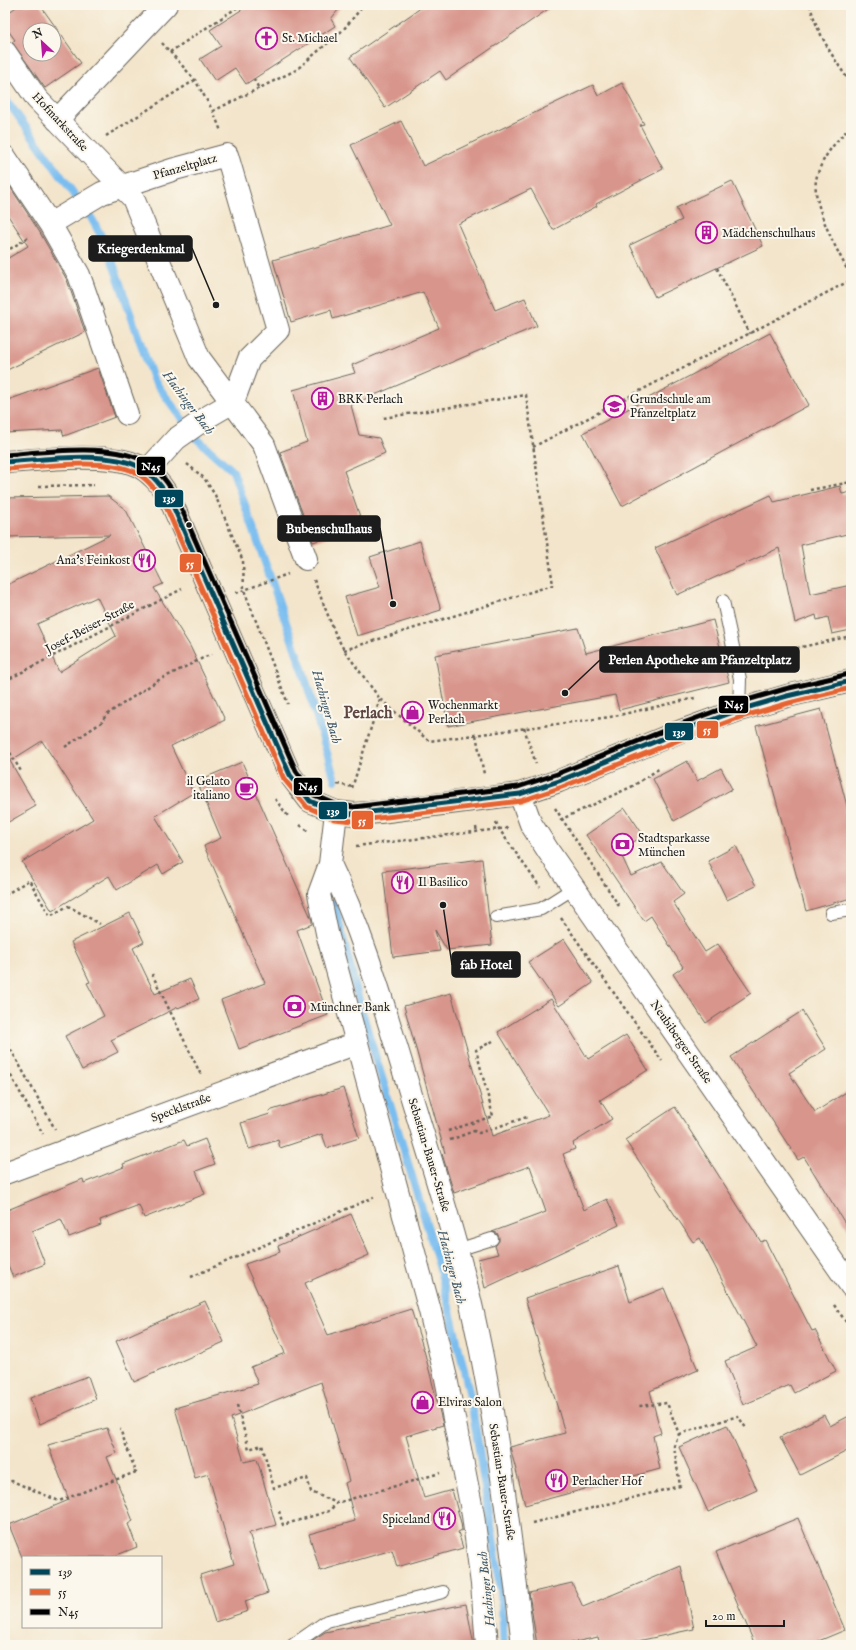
<svg xmlns="http://www.w3.org/2000/svg" width="856" height="1650" font-family="'IM FELL English',serif">
<rect width="100%" height="100%" fill="#fbf7ec"/>
<filter id="ink" filterUnits="userSpaceOnUse"><feTurbulence type="fractalNoise" baseFrequency=".025" numOctaves="2"/><feDisplacementMap in="SourceGraphic" scale="8" xChannelSelector="R" yChannelSelector="G"/><feConvolveMatrix kernelMatrix="1 2 1 2 8 2 1 2 1" color-interpolation-filters="sRGB"/></filter>
<filter id="wash" filterUnits="userSpaceOnUse"><feTurbulence type="fractalNoise" baseFrequency=".012" numOctaves="4" result="noise"/><feDisplacementMap in="SourceGraphic" scale="16" xChannelSelector="R" yChannelSelector="G"/><feGaussianBlur stdDeviation="0.9" result="paint"/><feColorMatrix in="noise" values="0 0 0 0 0 0 0 0 0 0 0 0 0 0 0 0 0 1.4 0 .05"/><feComposite in="paint" operator="in"/></filter>
<g filter="url(#wash)">
<rect width="100%" height="100%" fill="#f3e5cb"/>
<g fill="none" stroke-linecap="round" stroke-linejoin="round">
<path stroke="#7abef0" stroke-width="8" d="M 5,98 L 92,219 L 108,249 L 153,379 L 196,438 L 233,471 L 304,674 L 335,780
M 334,903 L 362,1012 L 439,1265 L 471,1400 L 501,1589 L 504,1645"/>
</g>
<g id="blocks">
<path fill="#d8958c" fill-rule="evenodd" d="M 19,5 L 40,5 L 81,63 L 45,88 L 12,42 L 15,40 L 5,26 L 5,15 ZM 30,30 L 54,30 L 54,54 L 30,54 Z
M 249,5 L 342,5 L 331,19 L 335,26 L 246,84 L 235,68 L 215,81 L 200,59 L 221,46 L 210,30 Z
M 425,5 L 554,5 L 446,80 L 440,71 L 385,108 L 350,57 Z
M 622,83 L 644,124 L 640,125 L 663,169 L 596,204 L 597,206 L 553,230 L 531,189 L 458,224 L 495,310 L 525,298 L 537,326 L 351,405 L 359,435 L 379,438 L 385,453 L 344,471 L 363,525 L 313,542 L 280,452 L 307,442 L 293,390 L 355,373 L 352,365 L 439,328 L 423,292 L 333,319 L 331,310 L 291,322 L 273,260 L 390,225 L 351,145 L 401,121 L 423,166 L 593,85 L 598,96 Z
M 5,179 L 39,231 L 67,280 L 85,332 L 5,371 L 5,260 L 28,246 L 5,211 Z
M 732,181 L 763,246 L 655,297 L 630,245 L 682,220 L 676,208 Z
M 770,333 L 809,405 L 622,506 L 583,433 Z
M 98,368 L 115,417 L 64,436 L 62,430 L 5,433 L 5,401 Z
M 840,486 L 842,494 L 851,492 L 851,533 L 801,545 L 810,594 L 851,585 L 851,630 L 832,634 L 828,617 L 817,620 L 816,615 L 795,623 L 779,548 L 677,595 L 655,548 L 771,495 L 774,502 Z
M 108,496 L 126,510 L 163,584 L 154,588 L 190,646 L 225,720 L 171,746 L 193,793 L 155,816 L 183,862 L 163,874 L 158,865 L 117,890 L 109,876 L 52,911 L 22,862 L 93,819 L 42,741 L 10,761 L 36,806 L 5,824 L 5,586 L 110,535 L 5,537 L 5,498 ZM 97,597 L 116,636 L 59,672 L 37,624 Z
M 420,541 L 441,610 L 357,636 L 345,597 L 380,587 L 370,557 Z
M 713,620 L 729,682 L 619,710 L 615,695 L 448,726 L 435,655 L 578,628 L 586,653 Z
M 821,709 L 851,821 L 851,898 L 806,911 L 756,726 Z
M 687,761 L 697,781 L 721,768 L 732,789 L 674,821 L 653,779 Z
M 242,762 L 312,920 L 312,924 L 297,930 L 328,1015 L 239,1049 L 221,1000 L 265,983 L 204,846 L 221,838 L 197,781 Z
M 625,808 L 644,836 L 619,850 L 631,876 L 662,862 L 684,894 L 673,902 L 705,952 L 718,944 L 751,993 L 706,1023 L 673,974 L 683,967 L 651,916 L 644,921 L 586,835 Z
M 736,846 L 756,886 L 727,900 L 708,861 Z
M 482,859 L 492,945 L 447,950 L 435,930 L 440,951 L 393,957 L 383,871 Z
M 130,913 L 144,942 L 133,948 L 155,994 L 190,979 L 199,999 L 178,1008 L 178,1007 L 111,1040 L 118,1052 L 82,1070 L 65,1036 L 104,1016 L 87,983 L 90,982 L 71,942 Z
M 564,939 L 593,983 L 559,1006 L 528,962 Z
M 451,993 L 492,1136 L 549,1115 L 498,1032 L 551,999 L 588,1059 L 626,1035 L 648,1070 L 600,1100 L 612,1119 L 573,1143 L 575,1149 L 563,1154 L 584,1210 L 607,1199 L 619,1225 L 485,1288 L 478,1259 L 498,1254 L 495,1246 L 499,1241 L 499,1237 L 497,1233 L 492,1232 L 546,1212 L 530,1166 L 454,1193 L 442,1154 L 445,1153 L 404,1006 Z
M 802,1011 L 826,1049 L 789,1073 L 815,1112 L 851,1089 L 851,1233 L 804,1157 L 798,1160 L 731,1057 Z
M 343,1088 L 359,1138 L 327,1148 L 322,1134 L 280,1148 L 278,1140 L 249,1149 L 241,1123 L 270,1114 L 269,1111 Z
M 675,1107 L 761,1242 L 765,1240 L 812,1331 L 815,1330 L 836,1371 L 794,1393 L 790,1385 L 743,1405 L 725,1361 L 757,1347 L 700,1238 L 693,1242 L 625,1140 Z
M 205,1139 L 215,1164 L 196,1171 L 205,1194 L 144,1218 L 139,1205 L 100,1220 L 101,1225 L 69,1237 L 61,1219 L 32,1231 L 45,1264 L 13,1277 L 5,1258 L 5,1211 L 83,1179 L 84,1183 L 124,1167 L 123,1164 L 184,1140 L 187,1146 Z
M 351,1214 L 369,1255 L 305,1283 L 328,1335 L 411,1309 L 425,1354 L 443,1425 L 406,1436 L 424,1498 L 452,1490 L 461,1523 L 462,1530 L 458,1532 L 463,1548 L 397,1567 L 392,1550 L 320,1571 L 309,1534 L 355,1521 L 345,1483 L 349,1481 L 321,1382 L 231,1418 L 244,1462 L 257,1459 L 276,1525 L 249,1533 L 268,1593 L 245,1601 L 248,1611 L 215,1622 L 200,1575 L 234,1564 L 208,1474 L 195,1478 L 175,1408 L 258,1384 L 251,1367 L 285,1353 L 245,1264 L 280,1252 L 278,1246 Z
M 619,1266 L 630,1302 L 664,1288 L 698,1370 L 650,1391 L 661,1433 L 653,1436 L 660,1469 L 525,1505 L 510,1447 L 565,1433 L 525,1298 Z
M 205,1301 L 224,1342 L 134,1382 L 116,1341 Z
M 88,1376 L 96,1399 L 40,1424 L 30,1398 Z
M 824,1415 L 830,1426 L 851,1415 L 851,1449 L 800,1475 L 780,1437 Z
M 727,1425 L 757,1490 L 708,1512 L 679,1447 Z
M 107,1428 L 117,1453 L 107,1457 L 133,1521 L 128,1524 L 137,1547 L 112,1557 L 22,1557 L 9,1525 L 69,1500 L 48,1445 Z
M 798,1518 L 845,1630 L 809,1645 L 755,1645 L 716,1552 Z
M 681,1566 L 694,1629 L 619,1645 L 600,1645 L 598,1637 L 561,1645 L 537,1645 L 529,1593 L 572,1583 L 583,1607 Z
M 466,1604 L 474,1645 L 310,1645 L 310,1642 L 325,1632 Z"/>
</g>
</g>
<g filter="url(#ink)">
<use href="#blocks" fill-opacity="0" stroke="#676259" stroke-width="1"/>
<g fill="none" stroke-linecap="round" stroke-linejoin="round">
<defs>
<path id="service" d="M 723,601 L 740,679 L 739,710
M 831,913 L 851,910
M 496,917 L 541,909 L 574,888
M 457,1250 L 492,1239
M 293,1645 L 327,1621 L 443,1592"/>
<path id="minor" d="M 5,52 L 37,99 L 133,198 L 199,358 L 264,445 L 306,559
M 57,120 L 166,5
M 5,157 L 50,224 L 79,275 L 127,414
M 50,224 L 102,193 L 175,169 L 227,155 L 278,330 L 249,359 L 233,402 L 209,416 L 176,439 L 147,471
M 520,794 L 531,824 L 549,852 L 851,1286
M 336,812 L 330,864 L 319,894 L 327,933 L 430,1311 L 446,1378 L 473,1515 L 482,1584 L 487,1645
M 330,864 C 364,934 385,1011 408,1085 C 429,1155 452,1225 469,1296 C 496,1410 509,1528 523,1645
M 5,1173 L 357,1043"/>
<path id="secondary" d="M 5,462 C 39,460 100,453 131,463 C 150,469 165,488 173,506 L 290,775 L 310,801 L 336,812 L 354,814 L 380,812 L 520,794 L 559,781 L 681,731 L 739,710 L 787,696 L 851,681"/>
</defs>
<use href="#service" stroke="#676259" stroke-width="14"/>
<use href="#minor" stroke="#676259" stroke-width="24"/>
<use href="#secondary" stroke="#676259" stroke-width="24"/>
<path stroke="#676259" stroke-width="2.5" stroke-dasharray="3 3" stroke-linecap="butt" d="M 810,5 C 817,34 835,60 851,84
M 162,43 L 195,80 L 213,111 L 221,131
M 170,52 L 241,5
M 254,79 L 259,89
M 213,111 L 296,70 L 343,30 L 364,5
M 851,127 C 836,140 820,160 816,180 C 812,207 839,253 851,277
M 106,136 L 195,80
M 5,252 L 29,237
M 717,268 L 750,334
M 533,447 L 851,280
M 187,464 L 204,478 L 215,495 L 243,561 L 244,590 L 288,704
M 39,486 L 94,485
M 810,490 L 851,482
M 314,580 L 335,633 L 344,650 L 380,699 L 429,741 L 610,717 L 695,698
M 236,593 L 288,574
M 344,650 L 553,585 L 526,395 L 383,418
M 759,670 L 766,655 L 851,636
M 5,681 L 182,589
M 524,728 L 536,764
M 476,735 L 484,774
M 65,747 L 102,722 L 106,715 L 157,681 L 211,654
M 5,750 L 9,751 L 22,773
M 337,784 L 353,787
M 352,788 L 380,699
M 275,799 L 288,816
M 555,808 L 619,906
M 560,820 L 633,786 L 660,768
M 496,822 L 499,829 L 540,887
M 300,825 L 308,831
M 476,827 L 477,833
M 356,846 L 508,828
M 5,895 L 29,880 L 50,916 L 68,906 L 100,924
M 561,918 L 662,1061
M 152,974 L 201,1075
M 5,1039 L 55,1129
M 5,1065 L 43,1134
M 448,1131 L 493,1116 L 476,1050 L 493,1041
M 450,1140 L 474,1131 L 479,1133 L 527,1117
M 191,1277 L 374,1197
M 834,1305 L 851,1329
M 237,1405 L 249,1449 L 262,1445 L 274,1488 L 307,1478 L 311,1492 L 337,1503
M 679,1434 L 738,1416 L 746,1428
M 5,1484 L 12,1481 L 59,1501 L 136,1472 L 120,1429
M 279,1511 L 283,1525 L 329,1511 L 337,1503 L 440,1473
M 532,1523 L 680,1486 L 674,1446 L 679,1434 L 667,1403 L 639,1406"/>
<use href="#service" stroke="#fff" stroke-width="12"/>
<use href="#minor" stroke="#fff" stroke-width="22"/>
<use href="#secondary" stroke="#f7e8c3" stroke-width="22"/>
<defs>
<path id="bus-1" d="M 5,462 C 40,460 109,450 139,467 C 155,475 165,490 173,506 L 290,775 L 310,801 L 336,812 L 354,814 L 520,794 L 559,781 L 681,731 L 739,710 L 787,696 L 851,681"/>
<path id="bus-2" d="M 5,469 C 39,467 105,457 135,472 C 150,480 159,494 167,509 L 284,779 L 307,807 L 334,819 L 353,821 L 521,801 L 562,787 L 684,738 L 741,717 L 789,703 L 851,688"/>
<path id="bus-3" d="M 5,455 C 42,452 109,443 142,460 C 159,469 171,486 179,503 L 296,771 L 314,795 L 338,805 L 354,807 L 518,787 L 557,774 L 678,725 L 737,703 L 785,689 L 849,674"/>
</defs>
<use href="#bus-1" stroke="#fbf7ec" stroke-width="8"/>
<use href="#bus-2" stroke="#fbf7ec" stroke-width="8"/>
<use href="#bus-3" stroke="#fbf7ec" stroke-width="8"/>
<use href="#bus-1" stroke="#00465a" stroke-width="5"/>
<use href="#bus-2" stroke="#e66432" stroke-width="5"/>
<use href="#bus-3" stroke="#000" stroke-width="5"/>
</g>
</g>
<defs>
<symbol id="church-ring" viewBox="-11 -11 22 22"><circle r="9.5" fill="#fbf7ec" stroke="#b5179e" stroke-width="1.5"/><path d="M-1.2-6h2.4v3.5h3.3v2.4h-3.3V6h-2.4V-.1h-3.3v-2.4h3.3Z" fill="#b5179e"/></symbol>
<symbol id="building-ring" viewBox="-11 -11 22 22"><circle r="9.5" fill="#fbf7ec" stroke="#b5179e" stroke-width="1.5"/><path d="M-4-6H4V6H1V3H-1V6H-4ZM-2.5-4.3h1.7v1.8h-1.7ZM.8-4.3h1.7v1.8H.8ZM-2.5-1h1.7V.8h-1.7ZM.8-1h1.7V.8H.8Z" fill="#b5179e"/></symbol>
<symbol id="school-ring" viewBox="-11 -11 22 22"><circle r="9.5" fill="#fbf7ec" stroke="#b5179e" stroke-width="1.5"/><path d="M0-5L7-2L0 1L-7-2ZM-4 1L0 2.5L4 1V4Q0 6-4 4Z" fill="#b5179e"/></symbol>
<symbol id="restaurant-ring" viewBox="-11 -11 22 22"><circle r="9.5" fill="#fbf7ec" stroke="#b5179e" stroke-width="1.5"/><path d="M-5-6h1v4h1v-4h1v4h1v-4h1v5L-1.5 .5V6h-2V.5L-5-1ZM5-6V6H3V1.5H1.5Q1.5-4 5-6Z" fill="#b5179e"/></symbol>
<symbol id="shop-ring" viewBox="-11 -11 22 22"><circle r="9.5" fill="#fbf7ec" stroke="#b5179e" stroke-width="1.5"/><path d="M-5-2.5h2.3a2.7 3.5 0 0 1 5.4 0H5L5.5 6h-11ZM-1.5-2.5h3a1.5 2.3 0 0 0-3 0Z" fill="#b5179e"/></symbol>
<symbol id="cafe-ring" viewBox="-11 -11 22 22"><circle r="9.5" fill="#fbf7ec" stroke="#b5179e" stroke-width="1.5"/><path d="M-5.5-4.5H6V0H3Q3 3.5 0 3.5H-2.5Q-5.5 3.5-5.5 0ZM3-3.2v2h1.7v-2ZM-6 4.5H4V6H-6Z" fill="#b5179e"/></symbol>
<symbol id="bank-ring" viewBox="-11 -11 22 22"><circle r="9.5" fill="#fbf7ec" stroke="#b5179e" stroke-width="1.5"/><path d="M-6-4H6V4H-6ZM0-2.3a2.3 2.3 0 1 0 0 4.6a2.3 2.3 0 1 0 0-4.6Z" fill="#b5179e"/></symbol>
</defs>
<g fill-rule="evenodd">
<use href="#church-ring" x="254" y="26" width="25" height="25"/>
<use href="#building-ring" x="694" y="220" width="25" height="25"/>
<use href="#building-ring" x="310" y="386" width="25" height="25"/>
<use href="#school-ring" x="602" y="394" width="25" height="25"/>
<use href="#restaurant-ring" x="132" y="548" width="25" height="25"/>
<use href="#shop-ring" x="400" y="700" width="25" height="25"/>
<use href="#cafe-ring" x="234" y="776" width="25" height="25"/>
<use href="#bank-ring" x="610" y="832" width="25" height="25"/>
<use href="#restaurant-ring" x="390" y="870" width="25" height="25"/>
<use href="#bank-ring" x="282" y="994" width="25" height="25"/>
<use href="#shop-ring" x="410" y="1390" width="25" height="25"/>
<use href="#restaurant-ring" x="544" y="1468" width="25" height="25"/>
<use href="#restaurant-ring" x="432" y="1506" width="25" height="25"/>
</g>
<circle fill="#1c1c1c" stroke="#fbf7ec" stroke-width="1.5" cx="189" cy="525" r="3.5"/>
<g text-anchor="middle" dominant-baseline="central" stroke-width="4" stroke-linejoin="round" paint-order="stroke">
<g font-size="12" fill="#1c1c1c" stroke="#fbf7ec" text-anchor="start">
<text x="282" y="38">St. Michael</text>
<text x="722" y="233">Mädchenschulhaus</text>
<text x="338" y="399">BRK Perlach</text>
<text x="630" y="399">Grundschule am<tspan x="630" dy="14">Pfanzeltplatz</tspan></text>
<text x="130" y="560" text-anchor="end">Ana's Feinkost</text>
<text x="428" y="705">Wochenmarkt<tspan x="428" dy="14">Perlach</tspan></text>
<text x="230" y="781" text-anchor="end">il Gelato<tspan x="230" dy="14">italiano</tspan></text>
<text x="638" y="838">Stadtsparkasse<tspan x="638" dy="14">München</tspan></text>
<text x="418" y="882">Il Basilico</text>
<text x="310" y="1007">Münchner Bank</text>
<text x="438" y="1402">Elviras Salon</text>
<text x="572" y="1481">Perlacher Hof</text>
<text x="430" y="1519" text-anchor="end">Spiceland</text>
</g>
<g font-size="12" fill="#1c1c1c" stroke="#fbf7ec">
<text transform="translate(60 122) rotate(47)">Hofmarkstraße</text>
<text transform="translate(185 167) rotate(-16)">Pfanzeltplatz</text>
<text transform="translate(90 627) rotate(-28)">Josef-Beiser-Straße</text>
<text transform="translate(681 1042) rotate(55)">Neubiberger Straße</text>
<text transform="translate(181 1108) rotate(-20)">Specklstraße</text>
<text transform="translate(429 1155) rotate(73)">Sebastian-Bauer-Straße</text>
<text transform="translate(502 1482) rotate(81)">Sebastian-Bauer-Straße</text>
</g>
<g font-size="13" font-style="italic" fill="#3d5566" stroke="#fbf7ec">
<text transform="translate(188 403) rotate(53)">Hachinger Bach</text>
<text transform="translate(326 707) rotate(74)">Hachinger Bach</text>
<text transform="translate(451 1267) rotate(75)">Hachinger Bach</text>
<text transform="translate(487 1589) rotate(-96)">Hachinger Bach</text>
</g>
<g font-size="16" font-weight="bold" fill="#5e4643" stroke="#fbf7ec">
<text x="368" y="714">Perlach</text>
</g>
</g>
<path fill="none" stroke="#1c1c1c" stroke-width="1.5" d="M216 305L192 248M393 604L380 528M565 693L600 660M443 905L452 965"/>
<g fill="#1c1c1c" stroke="#fbf7ec" stroke-width="1.5">
<circle cx="216" cy="305" r="4"/>
<circle cx="393" cy="604" r="4"/>
<circle cx="565" cy="693" r="4"/>
<circle cx="443" cy="905" r="4"/>
</g>
<g fill="#1c1c1c" stroke="#1c1c1c" stroke-width="1.5">
<rect x="89" y="236" width="103" height="25" rx="4"/>
<rect x="278" y="516" width="102" height="25" rx="4"/>
<rect x="600" y="647" width="199" height="25" rx="4"/>
<rect x="452" y="952" width="68" height="25" rx="4"/>
</g>
<g font-size="13" text-anchor="middle" font-weight="bold" fill="#fff">
<text x="141" y="253">Kriegerdenkmal</text>
<text x="329" y="533">Bubenschulhaus</text>
<text x="700" y="664">Perlen Apotheke am Pfanzeltplatz</text>
<text x="486" y="969">fab Hotel</text>
</g>
<g stroke="#fbf7ec" stroke-width="1.5">
<rect x="136" y="456" width="30" height="20" rx="4" fill="#000"/>
<rect x="154" y="489" width="30" height="19" rx="4" fill="#00465a"/>
<rect x="179" y="553" width="23" height="20" rx="4" fill="#e66432"/>
<rect x="718" y="695" width="31" height="19" rx="4" fill="#000"/>
<rect x="696" y="720" width="23" height="19" rx="4" fill="#e66432"/>
<rect x="664" y="722" width="30" height="19" rx="4" fill="#00465a"/>
<rect x="293" y="777" width="30" height="19" rx="4" fill="#000"/>
<rect x="318" y="801" width="30" height="19" rx="4" fill="#00465a"/>
<rect x="351" y="810" width="23" height="20" rx="4" fill="#e66432"/>
</g>
<g font-size="11" text-anchor="middle" font-weight="bold" fill="#fff">
<text x="151" y="470">N45</text>
<text x="169" y="502">139</text>
<text x="190" y="567">55</text>
<text x="734" y="708">N45</text>
<text x="707" y="733">55</text>
<text x="679" y="736">139</text>
<text x="308" y="790">N45</text>
<text x="333" y="815">139</text>
<text x="362" y="824">55</text>
</g>
<rect width="856" height="1650" fill="none" stroke="#fbf7ec" stroke-width="20"/>
<rect x="22" y="1556" width="140" height="72" fill="#fbf7ec" stroke="#a29f99"/>
<rect x="30" y="1569" width="20" height="6" fill="#00465a" stroke="#a29f99"/>
<text x="58" y="1576" font-size="12" fill="#1c1c1c">139</text>
<rect x="30" y="1589" width="20" height="6" fill="#e66432" stroke="#a29f99"/>
<text x="58" y="1596" font-size="12" fill="#1c1c1c">55</text>
<rect x="30" y="1609" width="20" height="6" fill="#000000" stroke="#a29f99"/>
<text x="58" y="1616" font-size="12" fill="#1c1c1c">N45</text>
<g transform="translate(42 42) rotate(334)"><circle r="19" fill="#fbf7ec" stroke="#a29f99"/>
<path d="M0-3L7 15L0 10L-7 15Z" fill="#b5179e"/>
<text y="-6" font-size="11" font-weight="bold" text-anchor="middle" fill="#1c1c1c">N</text>
</g>
<path d="M706 1620v6h78v-6" fill="none" stroke="#1c1c1c" stroke-width="2"/>
<text x="712" y="1620" font-size="12" fill="#1c1c1c" stroke="#fbf7ec" stroke-width="3" paint-order="stroke">20 m</text>
</svg>
